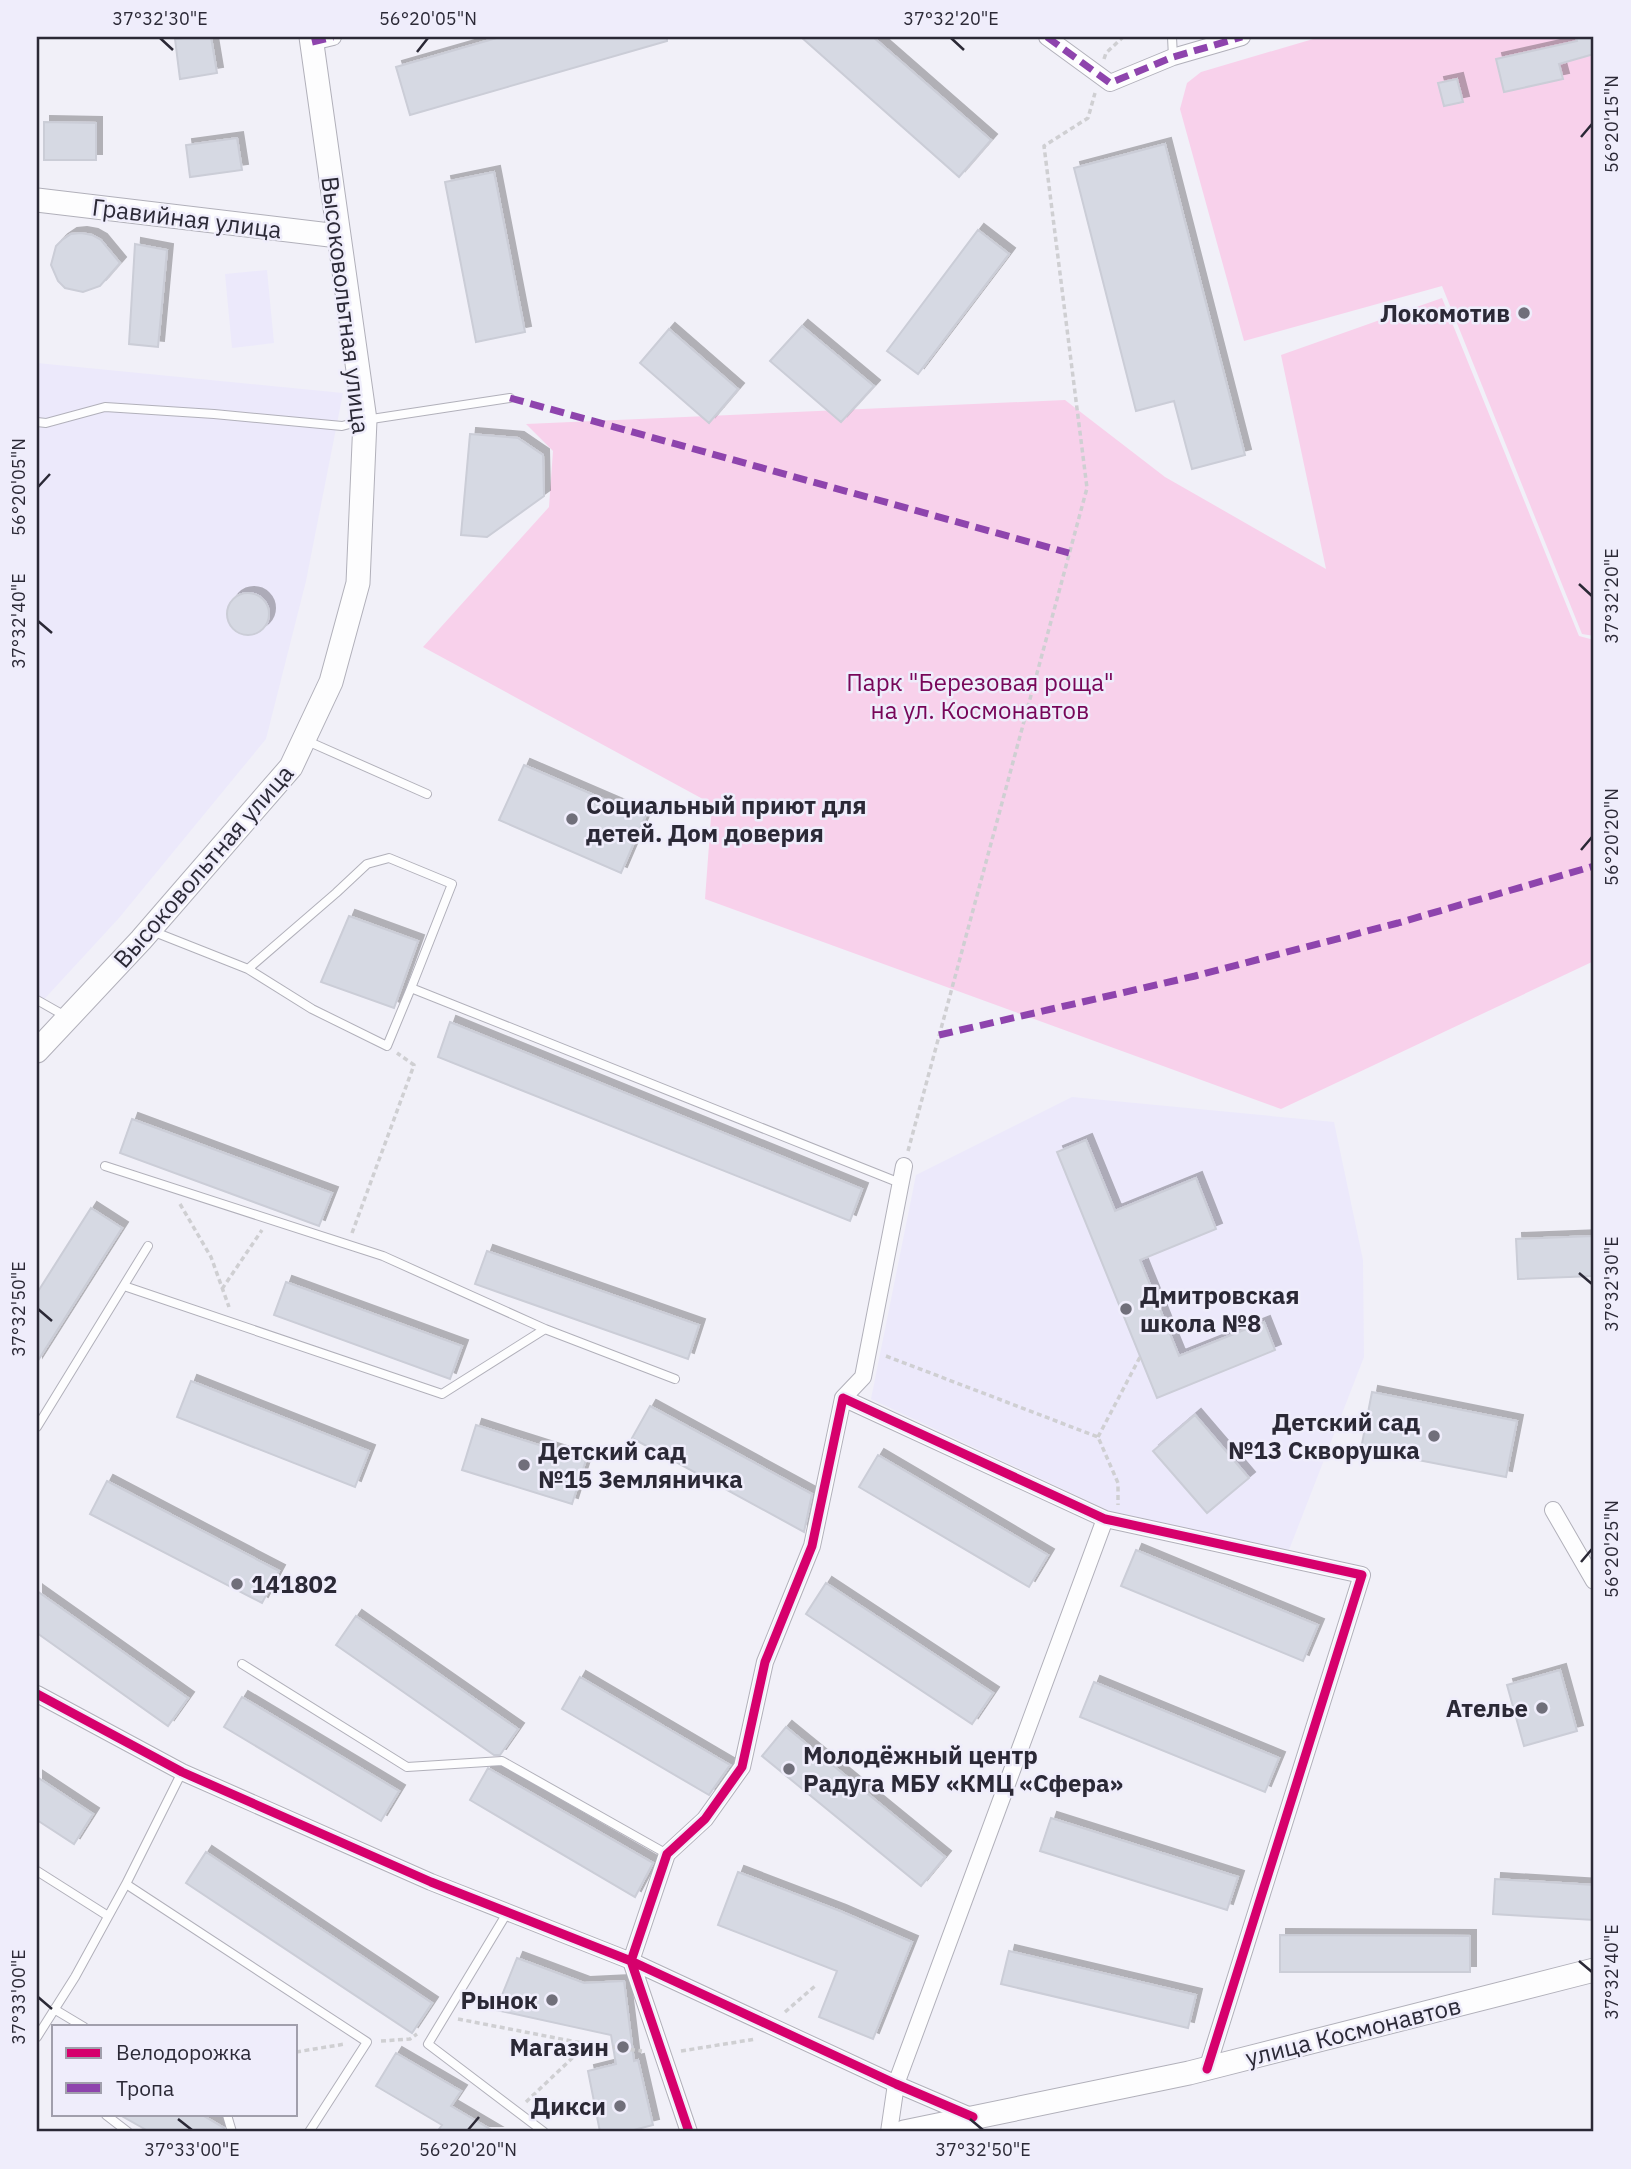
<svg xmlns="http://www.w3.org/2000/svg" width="1631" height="2169" font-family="'IBM Plex Sans',sans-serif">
<defs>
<filter id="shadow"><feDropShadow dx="6" dy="-6" stdDeviation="0" flood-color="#0004"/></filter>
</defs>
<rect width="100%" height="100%" fill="#f1f0f8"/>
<path fill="#ece9fb" d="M 267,270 L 274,343 L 232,348 L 225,274 Z
M 37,363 L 343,393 L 306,581 L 266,739 L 119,918 L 37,1007 Z
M 1072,1097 L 1334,1122 L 1363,1260 L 1364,1357 L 1289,1550 L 1192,1535 L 1118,1515 L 871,1399 L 916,1175 Z"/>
<path fill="#f8d1eb" d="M 1320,37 L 1594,37 L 1594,636 L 1582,634 L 1442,286 L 1244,341 L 1180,109 L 1187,83 L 1201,72 Z
M 1442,298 L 1579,636 L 1594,640 L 1594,961 L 1281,1109 L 705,899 L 712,804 L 423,647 L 549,507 L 553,451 L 526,424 L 1065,400 L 1165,477 L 1326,569 L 1281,355 Z"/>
<path fill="#d6d9e3" stroke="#cbcdd7" stroke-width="2" filter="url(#shadow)" d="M 193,37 L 211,37 L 217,73 L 180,79 L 175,39 Z
M 500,37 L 667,37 L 667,41 L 410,115 L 396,67 Z
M 801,37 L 873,37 L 991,140 L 959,177 Z
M 1576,37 L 1594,37 L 1594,54 L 1559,64 L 1563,79 L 1504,92 L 1496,59 L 1577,41 Z
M 1457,79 L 1463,102 L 1444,106 L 1438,83 Z
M 44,122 L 96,123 L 96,160 L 44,160 Z
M 237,138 L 242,170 L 190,177 L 186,145 Z
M 1165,144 L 1245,455 L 1192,469 L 1174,401 L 1136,411 L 1074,168 Z
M 494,172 L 525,332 L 476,342 L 445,182 Z
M 978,230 L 1009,254 L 918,374 L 887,351 Z
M 81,233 L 92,235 L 101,240 L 120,263 L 100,286 L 83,292 L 65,288 L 58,281 L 51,265 L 56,246 L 62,240 L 71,234 Z
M 135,244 L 167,250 L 158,347 L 129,344 Z
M 802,326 L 874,386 L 841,422 L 770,361 Z
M 669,329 L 738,389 L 709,423 L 640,363 Z
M 470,434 L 518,438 L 543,455 L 544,496 L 487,537 L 461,535 Z
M227 614a21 21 0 1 1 42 0a21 21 0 1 1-42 0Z
M 524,765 L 645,817 L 621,873 L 499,820 Z
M 349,916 L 418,941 L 394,1008 L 321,982 Z
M 450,1022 L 862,1189 L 850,1221 L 438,1057 Z
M 132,1119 L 332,1193 L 319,1226 L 120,1153 Z
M 1086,1140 L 1115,1211 L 1196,1178 L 1216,1229 L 1140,1260 L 1179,1356 L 1264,1322 L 1275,1350 L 1157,1398 L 1057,1152 Z
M 91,1208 L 122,1228 L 37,1362 L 37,1293 Z
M 1594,1236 L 1594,1276 L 1518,1279 L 1516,1239 Z
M 487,1251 L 699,1325 L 688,1359 L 475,1284 Z
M 286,1282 L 462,1346 L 450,1379 L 274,1315 Z
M 191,1381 L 369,1451 L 355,1487 L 177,1417 Z
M 1372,1392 L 1517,1421 L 1506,1477 L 1361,1449 Z
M 650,1406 L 812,1494 L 804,1532 L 632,1438 Z
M 1195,1415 L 1249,1478 L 1207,1513 L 1153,1451 Z
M 476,1425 L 586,1460 L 572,1504 L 462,1470 Z
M 878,1455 L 1048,1555 L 1029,1587 L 859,1487 Z
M 107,1481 L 279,1571 L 262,1603 L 90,1514 Z
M 1136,1550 L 1318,1625 L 1303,1661 L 1121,1586 Z
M 826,1583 L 993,1693 L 972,1724 L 806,1614 Z
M 37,1591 L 188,1698 L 168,1726 L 37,1633 Z
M 356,1616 L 518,1729 L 500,1755 L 494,1755 L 336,1645 Z
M 1560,1670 L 1577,1731 L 1524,1746 L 1507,1685 Z
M 580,1677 L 730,1765 L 709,1795 L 562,1709 Z
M 1094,1682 L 1279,1758 L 1265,1792 L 1080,1717 Z
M 242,1697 L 399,1791 L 381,1821 L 224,1727 Z
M 786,1727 L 945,1857 L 921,1886 L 762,1756 Z
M 488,1768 L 653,1863 L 635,1897 L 470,1800 Z
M 37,1777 L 93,1814 L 74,1844 L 37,1820 Z
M 1051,1818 L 1238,1877 L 1227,1910 L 1040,1851 Z
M 206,1852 L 432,2003 L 412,2033 L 186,1883 Z
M 738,1872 L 840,1911 L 912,1942 L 873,2039 L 819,2017 L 837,1971 L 718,1925 Z
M 1495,1879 L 1594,1885 L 1594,1920 L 1493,1914 Z
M 1280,1935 L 1470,1936 L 1470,1972 L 1280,1972 Z
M 1009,1951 L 1196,1995 L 1188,2028 L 1001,1984 Z
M 517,1958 L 584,1983 L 624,1981 L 634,2061 L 638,2060 L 653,2125 L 626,2132 L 600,2132 L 588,2071 L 616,2064 L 611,2035 L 496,2010 Z
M 396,2053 L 461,2091 L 451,2106 L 495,2132 L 437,2132 L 442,2125 L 376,2086 Z
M 120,2115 L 202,2115 L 224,2128 L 225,2132 L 150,2132 Z"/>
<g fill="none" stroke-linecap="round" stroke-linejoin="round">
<defs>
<path id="lane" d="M 1172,37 L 1173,57
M 37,422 L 46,423 L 105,407 L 214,414 L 342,426 L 365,420 L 510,398
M 305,740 L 427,794
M 152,931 L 248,969 L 312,1009 L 387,1046 L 411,988 L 900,1183
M 248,969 L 336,893 L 367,864 L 389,858 L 452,884 L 411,988
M 37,1000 L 67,1017
M 105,1166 L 383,1256 L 545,1329
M 124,1286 L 442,1394 L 545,1329 L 675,1379
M 37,1427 L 148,1246
M 242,1664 L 407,1767 L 502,1761 L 667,1854
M 182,1772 L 126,1884 L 367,2042 L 309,2132
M 37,1871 L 108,1916
M 507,1913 L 428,2044 L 544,2132
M 54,2009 L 84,2027
M 37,2037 L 75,1977 L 126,1884
M 106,2115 L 128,2132
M 227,2115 L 232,2132"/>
<path id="street" d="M 1047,37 L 1110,83 L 1173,57 L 1242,37
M 312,42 L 333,37
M 843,1398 L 863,1377 L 904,1166
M 1553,1510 L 1594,1581
M 37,1694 L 182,1772 L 431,1882 L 631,1961 L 896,2084 L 973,2117
M 689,2132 L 631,1961 L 667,1854 L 705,1819 L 742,1767 L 765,1662 L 812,1546 L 843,1398 L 1105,1519 L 1362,1575 L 1207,2069
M 889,2132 L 896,2084 L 1105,1519"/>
<path id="secondary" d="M 37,200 L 338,236
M 37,1051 L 141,940 L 291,767 L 331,682 L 358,583 L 365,420 L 311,37
M 904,2132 L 1189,2073 L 1594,1970"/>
</defs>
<use href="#lane" stroke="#b1b0ba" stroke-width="10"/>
<use href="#street" stroke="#b1b0ba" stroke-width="18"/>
<use href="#secondary" stroke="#b1b0ba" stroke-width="25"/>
<path stroke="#cfcfd2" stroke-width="3.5" stroke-dasharray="5 3.5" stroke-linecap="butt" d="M 1104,59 L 1106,53 L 1123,37
M 908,1151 L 1087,488 L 1044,146 L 1088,118 L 1095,93
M 180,1204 L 211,1257 L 229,1307
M 352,1233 L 414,1065 L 397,1053
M 222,1289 L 262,1230
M 886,1356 L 1098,1437 L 1118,1483 L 1118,1505
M 1098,1437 L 1140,1357
M 785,2012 L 815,1986
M 458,2019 L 587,2044
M 381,2041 L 410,2039 L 417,2034
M 681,2051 L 756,2039
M 296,2052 L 345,2044
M 526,2102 L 587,2044 L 642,2051"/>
<use href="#lane" stroke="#fdfdfe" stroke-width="8"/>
<use href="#street" stroke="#fdfdfe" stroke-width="16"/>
<use href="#secondary" stroke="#fdfdfe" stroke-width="23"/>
<path stroke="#8e44ad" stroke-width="7" stroke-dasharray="14 7" stroke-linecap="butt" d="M 1047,37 L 1110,83 L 1173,57 L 1242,37
M 312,42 L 333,37
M 510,398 L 1069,553
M 939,1035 L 1195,976 L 1398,923 L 1594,866"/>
<defs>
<path id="cycleway" d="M 37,1694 L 182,1772 L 431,1882 L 631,1961 L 896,2084 L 973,2117
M 689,2132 L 631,1961 L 667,1854 L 705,1819 L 742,1767 L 765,1662 L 812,1546 L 843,1398 L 1105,1519 L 1362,1575 L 1207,2069"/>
</defs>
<use href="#cycleway" stroke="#efedfb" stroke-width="13"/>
<use href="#cycleway" stroke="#d6006c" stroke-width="9"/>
</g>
<path fill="none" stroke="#2b2936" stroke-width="2.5" d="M 160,38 L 173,50M 951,38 L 964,50M 417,52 L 428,38M 1581,137 L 1592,124M 38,487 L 50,474M 1579,584 L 1592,596M 38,621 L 52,633M 1581,850 L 1592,837M 1579,1273 L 1592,1284M 38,1309 L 52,1321M 1581,1562 L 1592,1549M 1579,1961 L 1592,1972M 38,1997 L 52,2009M 178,2119 L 192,2130M 970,2119 L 983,2130M 468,2130 L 479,2117"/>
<g fill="#706f7a" stroke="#efedfb" stroke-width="2.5">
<circle cx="1524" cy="313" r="7"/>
<circle cx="572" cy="819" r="7"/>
<circle cx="1126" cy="1309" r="7"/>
<circle cx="1434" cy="1436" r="7"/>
<circle cx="524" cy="1465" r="7"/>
<circle cx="237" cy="1584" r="7"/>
<circle cx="1542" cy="1708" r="7"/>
<circle cx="789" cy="1769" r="7"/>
<circle cx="552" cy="2000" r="7"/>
<circle cx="623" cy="2047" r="7"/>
<circle cx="620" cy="2106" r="7"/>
</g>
<g text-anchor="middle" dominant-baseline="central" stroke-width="5" stroke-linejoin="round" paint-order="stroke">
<g font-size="24" fill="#2b2936" stroke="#efedfb">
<text transform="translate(187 218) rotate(7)">Гравийная улица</text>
<text transform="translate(346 305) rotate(83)">Высоковольтная улица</text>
<text transform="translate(203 866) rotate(-49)">Высоковольтная улица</text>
<text transform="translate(1353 2031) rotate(-14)">улица Космонавтов</text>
</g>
<g font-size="24" font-weight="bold" fill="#2b2936" stroke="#efedfb" text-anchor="end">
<text x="1510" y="313">Локомотив</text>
<text x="586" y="805" text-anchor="start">Социальный приют для<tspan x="586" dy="28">детей. Дом доверия</tspan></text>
<text x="1140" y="1295" text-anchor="start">Дмитровская<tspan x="1140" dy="28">школа №8</tspan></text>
<text x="1420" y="1422">Детский сад<tspan x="1420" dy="28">№13 Скворушка</tspan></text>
<text x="538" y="1451" text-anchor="start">Детский сад<tspan x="538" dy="28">№15 Земляничка</tspan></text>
<text x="251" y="1584" text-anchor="start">141802</text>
<text x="1528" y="1708">Ателье</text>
<text x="803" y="1755" text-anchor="start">Молодёжный центр<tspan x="803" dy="28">Радуга МБУ «КМЦ «Сфера»</tspan></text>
<text x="538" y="2000">Рынок</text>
<text x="609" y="2047">Магазин</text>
<text x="606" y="2106">Дикси</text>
</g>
<g font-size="24" fill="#770659" stroke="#efedfb">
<text x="980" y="682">Парк "Березовая роща"<tspan x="980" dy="28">на ул. Космонавтов</tspan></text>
</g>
</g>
<rect width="1631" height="2169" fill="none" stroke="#efedfb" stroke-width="77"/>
<rect x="52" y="2025" width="245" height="91" fill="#efedfb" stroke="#a19fac" stroke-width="2"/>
<rect x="66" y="2048" width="35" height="10" fill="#d6006c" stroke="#a19fac" stroke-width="2"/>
<text x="116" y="2060" font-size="21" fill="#2b2936">Велодорожка</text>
<rect x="66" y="2083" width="35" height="10" fill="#8e44ad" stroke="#a19fac" stroke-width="2"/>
<text x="116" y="2096" font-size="21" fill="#2b2936">Тропа</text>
<rect x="38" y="38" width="1554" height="2092" fill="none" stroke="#2b2936" stroke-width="2.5"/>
<g font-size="18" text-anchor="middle" fill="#2b2936">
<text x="160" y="25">37°32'30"E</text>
<text x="428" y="25">56°20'05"N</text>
<text x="951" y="25">37°32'20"E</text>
<text transform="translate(1612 124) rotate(-90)" y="6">56°20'15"N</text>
<text transform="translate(19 487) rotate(-90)" y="6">56°20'05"N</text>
<text transform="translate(1612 596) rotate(-90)" y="6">37°32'20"E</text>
<text transform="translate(19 621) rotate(-90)" y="6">37°32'40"E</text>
<text transform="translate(1612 837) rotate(-90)" y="6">56°20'20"N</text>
<text transform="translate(1612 1284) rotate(-90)" y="6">37°32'30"E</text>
<text transform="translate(19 1309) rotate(-90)" y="6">37°32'50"E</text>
<text transform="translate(1612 1549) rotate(-90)" y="6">56°20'25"N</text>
<text transform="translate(1612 1972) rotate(-90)" y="6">37°32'40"E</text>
<text transform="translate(19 1997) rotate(-90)" y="6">37°33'00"E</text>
<text x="192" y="2156">37°33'00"E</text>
<text x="468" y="2156">56°20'20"N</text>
<text x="983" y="2156">37°32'50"E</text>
</g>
</svg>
